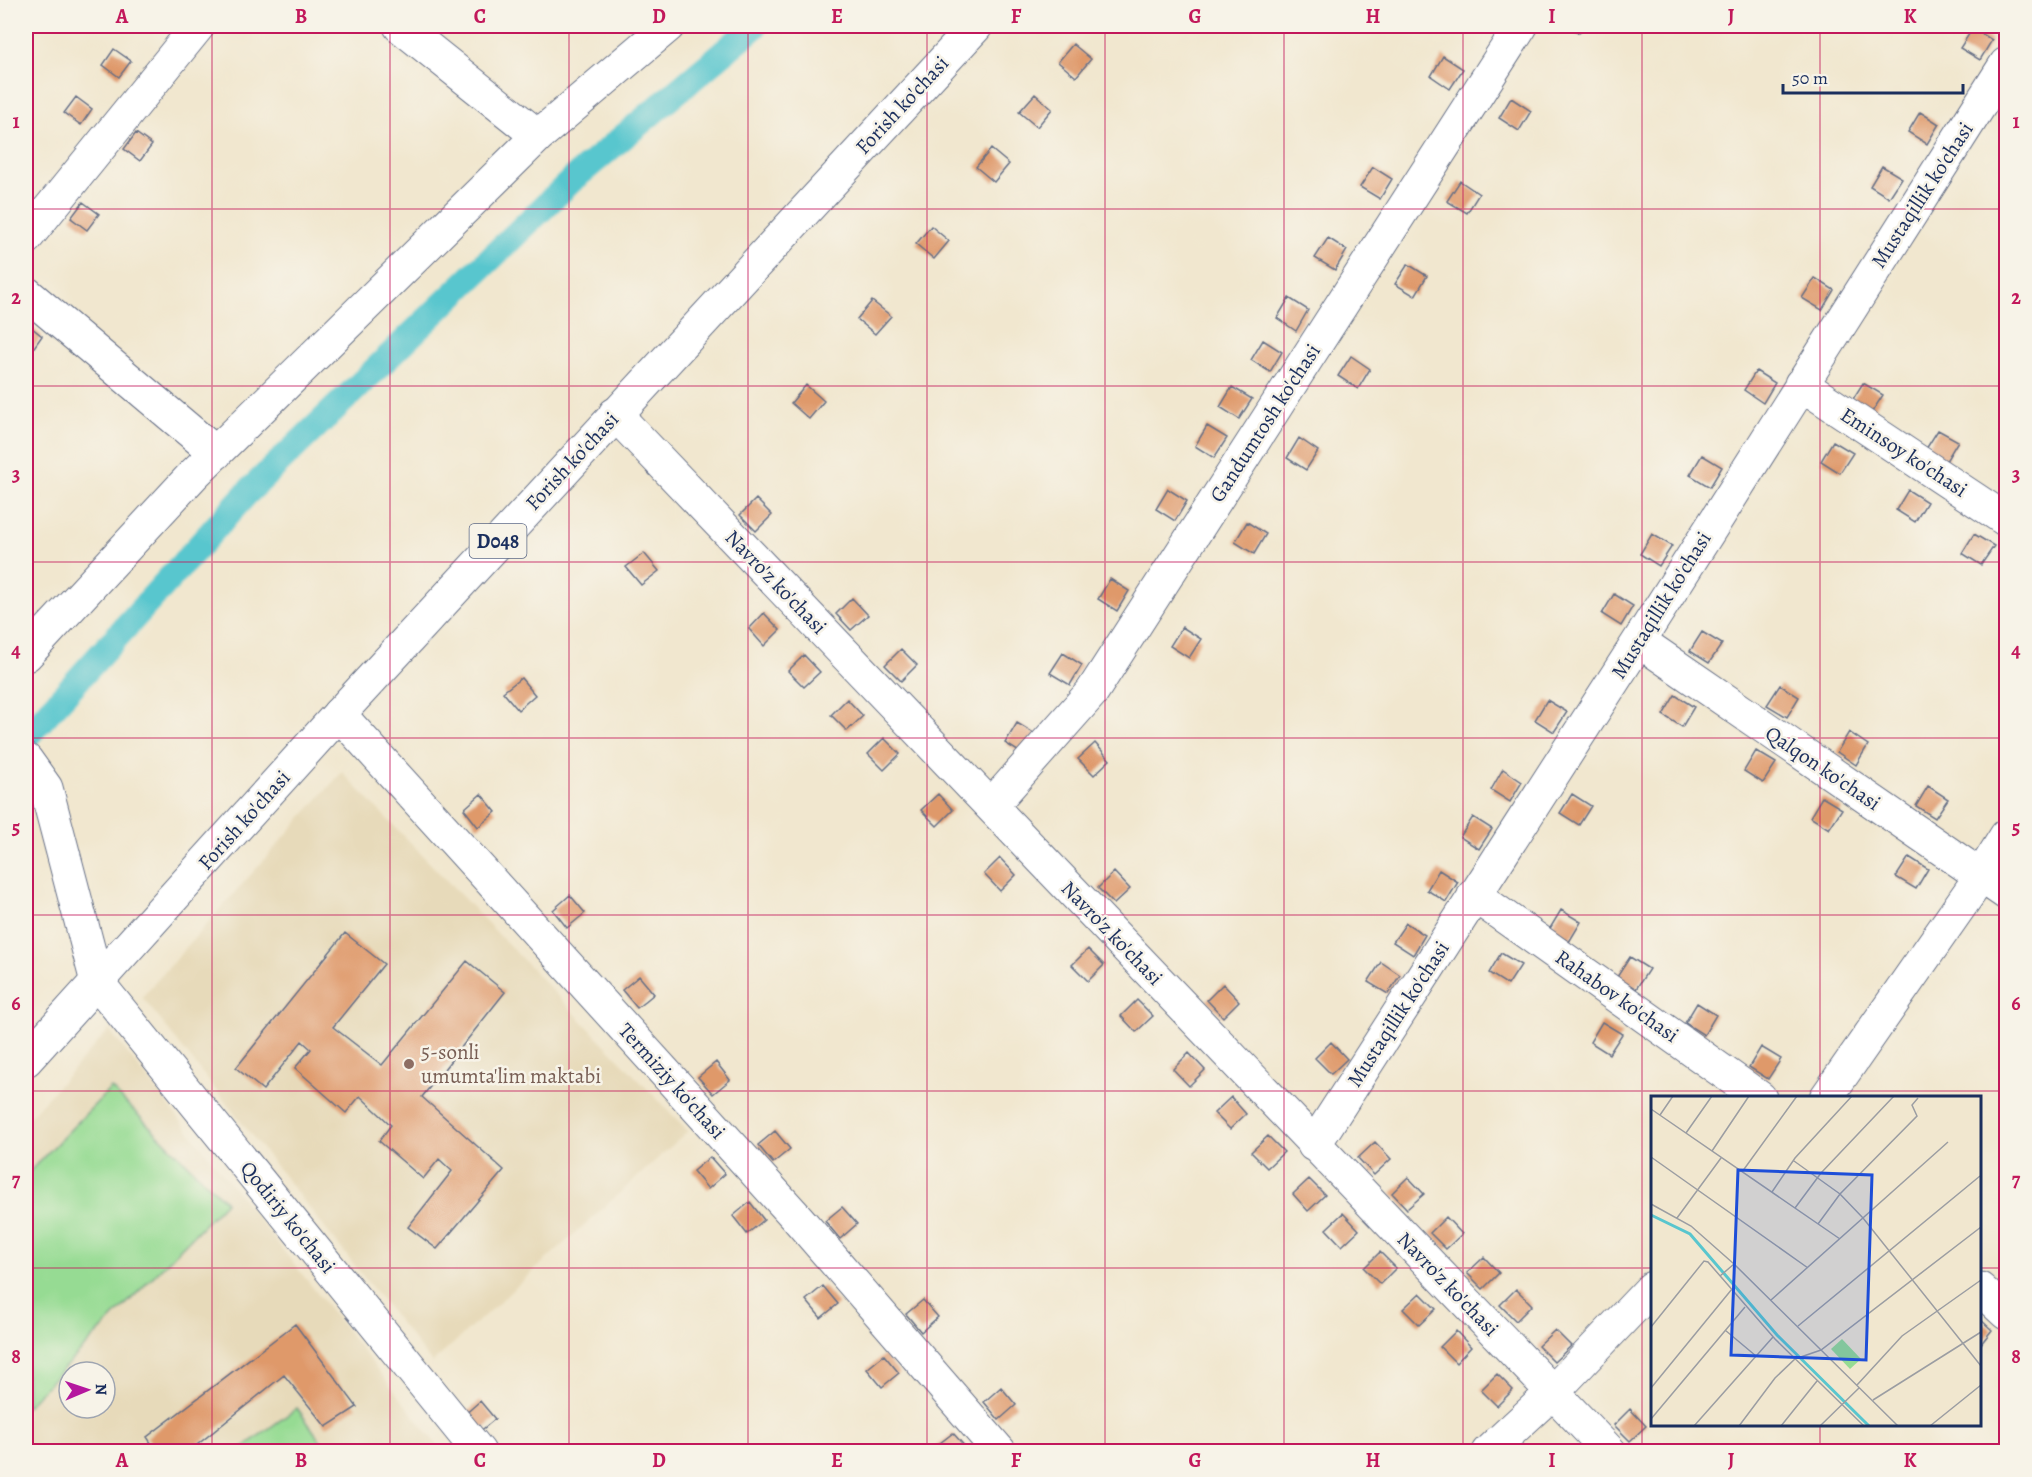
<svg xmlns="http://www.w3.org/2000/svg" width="2032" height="1477" font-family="Alegreya,serif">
<rect width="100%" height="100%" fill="#f7f3e8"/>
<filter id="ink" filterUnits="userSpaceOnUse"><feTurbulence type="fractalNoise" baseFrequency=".0167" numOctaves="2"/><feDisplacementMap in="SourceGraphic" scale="12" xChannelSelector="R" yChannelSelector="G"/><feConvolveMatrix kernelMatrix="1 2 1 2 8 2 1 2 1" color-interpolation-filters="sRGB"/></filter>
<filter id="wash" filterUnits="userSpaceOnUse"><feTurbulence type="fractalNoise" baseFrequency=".008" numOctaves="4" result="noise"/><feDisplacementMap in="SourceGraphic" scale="24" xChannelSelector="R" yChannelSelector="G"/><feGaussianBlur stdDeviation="1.35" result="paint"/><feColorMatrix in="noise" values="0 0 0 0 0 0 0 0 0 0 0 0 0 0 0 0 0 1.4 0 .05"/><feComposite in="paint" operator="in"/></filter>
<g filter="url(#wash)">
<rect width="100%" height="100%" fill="#f1e7cf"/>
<path fill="#e7daba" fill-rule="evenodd" d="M 342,772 L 688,1131 L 432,1363 L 142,997 Z
M 109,1030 L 442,1451 L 26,1451 L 26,1121 ZM 69,1372 L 105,1372 L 105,1408 L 69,1408 Z"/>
<path fill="#96db93" stroke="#588578" stroke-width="1.5" d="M 111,1088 L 226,1202 L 26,1407 L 26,1175 Z
M 297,1408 L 326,1448 L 321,1452 L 238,1451 Z"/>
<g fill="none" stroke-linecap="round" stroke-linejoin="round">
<path stroke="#59c6ce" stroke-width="26" d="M 26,737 L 245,495 L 572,180 L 755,26"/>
</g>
<g id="blocks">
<path fill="#df996a" d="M 1567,26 L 1584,26 L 1579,33 Z
M 1973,28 L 1992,40 L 1980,60 L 1960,48 Z
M 1073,44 L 1091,59 L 1076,77 L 1058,62 Z
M 114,49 L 131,61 L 119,77 L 103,65 Z
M 1443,56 L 1463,69 L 1450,89 L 1431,76 Z
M 1035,94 L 1052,109 L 1037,127 L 1019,112 Z
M 76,97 L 92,109 L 81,125 L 64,113 Z
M 1511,98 L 1531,111 L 1519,131 L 1499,118 Z
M 1920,112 L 1939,124 L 1927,144 L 1908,132 Z
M 136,133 L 152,145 L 140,161 L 124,149 Z
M 991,149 L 1009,164 L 994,182 L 976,167 Z
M 1882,166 L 1902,178 L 1889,198 L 1870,186 Z
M 1373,167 L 1392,179 L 1380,199 L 1360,187 Z
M 1460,181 L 1479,194 L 1467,213 L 1447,201 Z
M 83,202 L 99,214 L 87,230 L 71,218 Z
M 931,226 L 949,241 L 934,259 L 916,244 Z
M 1328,238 L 1347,250 L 1335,270 L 1315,258 Z
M 1408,264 L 1427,276 L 1415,296 L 1395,284 Z
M 1815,278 L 1834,290 L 1822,310 L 1802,298 Z
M 1289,298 L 1308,310 L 1296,331 L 1277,318 Z
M 872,301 L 891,316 L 875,334 L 857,319 Z
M 26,323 L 42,336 L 30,353 L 26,350 Z
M 1263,340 L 1282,352 L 1270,372 L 1251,360 Z
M 1351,356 L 1370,369 L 1358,389 L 1338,376 Z
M 1756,371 L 1775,383 L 1763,403 L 1744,390 Z
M 1863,383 L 1883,395 L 1870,415 L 1851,402 Z
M 806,385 L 824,401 L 809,419 L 791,403 Z
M 1232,387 L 1252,399 L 1239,419 L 1220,407 Z
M 1207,426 L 1227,438 L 1214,458 L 1195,446 Z
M 1938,430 L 1958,441 L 1946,461 L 1926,449 Z
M 1299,438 L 1318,451 L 1306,470 L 1287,458 Z
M 1833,441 L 1853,453 L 1840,473 L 1821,461 Z
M 1702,455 L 1722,467 L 1710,487 L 1690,475 Z
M 1168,489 L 1187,501 L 1175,521 L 1156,509 Z
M 1908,490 L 1927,502 L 1915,522 L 1896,510 Z
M 756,499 L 772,515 L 756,531 L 740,515 Z
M 1247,522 L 1266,534 L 1254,554 L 1235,542 Z
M 1652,534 L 1672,546 L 1659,566 L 1640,554 Z
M 1974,534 L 1994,546 L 1981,565 L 1962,553 Z
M 644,553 L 659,571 L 641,585 L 626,567 Z
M 1110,579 L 1129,591 L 1117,611 L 1098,599 Z
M 1614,594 L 1633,606 L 1621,626 L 1602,614 Z
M 852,598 L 868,615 L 851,630 L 836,614 Z
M 764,613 L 780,630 L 764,646 L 749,629 Z
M 1182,627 L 1201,639 L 1189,658 L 1170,646 Z
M 1702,632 L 1722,644 L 1709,663 L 1690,651 Z
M 901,649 L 917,665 L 901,681 L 885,665 Z
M 1063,653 L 1082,665 L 1070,685 L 1050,673 Z
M 804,655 L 820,672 L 804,687 L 788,671 Z
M 521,678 L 535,695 L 518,710 L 503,692 Z
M 1780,685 L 1799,697 L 1787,717 L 1767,705 Z
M 1675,695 L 1694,707 L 1682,727 L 1663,715 Z
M 847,699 L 863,716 L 847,731 L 831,715 Z
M 1547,700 L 1567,712 L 1554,732 L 1535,720 Z
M 1017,723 L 1037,735 L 1024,755 L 1005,743 Z
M 1849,732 L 1868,745 L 1856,765 L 1837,752 Z
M 884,738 L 900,754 L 884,770 L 868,754 Z
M 1095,743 L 1110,760 L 1094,775 L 1078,759 Z
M 1756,751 L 1776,763 L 1763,783 L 1744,771 Z
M 1503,769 L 1522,782 L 1510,802 L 1491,790 Z
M 1928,786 L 1948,799 L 1935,818 L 1916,806 Z
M 481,794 L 496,812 L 478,827 L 464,809 Z
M 938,794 L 953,810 L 937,826 L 921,810 Z
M 1572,794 L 1591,806 L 1579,825 L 1560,813 Z
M 1822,797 L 1842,809 L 1829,829 L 1810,817 Z
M 1473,817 L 1492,829 L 1479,849 L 1460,837 Z
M 1909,857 L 1928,869 L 1916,889 L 1896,877 Z
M 1000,858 L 1016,875 L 1000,891 L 984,874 Z
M 1439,870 L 1458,882 L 1446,902 L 1427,890 Z
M 1114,872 L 1130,889 L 1114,904 L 1098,888 Z
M 570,895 L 585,913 L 567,928 L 553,910 Z
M 1561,910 L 1581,922 L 1569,942 L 1549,930 Z
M 1406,923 L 1425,935 L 1413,955 L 1393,942 Z
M 345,933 L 384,964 L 333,1027 L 382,1065 L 467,961 L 505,992 L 422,1097 L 504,1170 L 437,1249 L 408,1227 L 452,1171 L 439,1159 L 423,1179 L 379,1141 L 391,1125 L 360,1096 L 346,1113 L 295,1068 L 311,1049 L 302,1041 L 263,1090 L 236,1068 Z
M 1088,949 L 1104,965 L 1088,981 L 1072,965 Z
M 1501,953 L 1521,965 L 1508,985 L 1489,973 Z
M 1630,957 L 1649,969 L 1636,989 L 1617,977 Z
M 1381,962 L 1400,975 L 1388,994 L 1368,982 Z
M 639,976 L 654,994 L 637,1008 L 622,990 Z
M 1223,984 L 1239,1001 L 1223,1017 L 1207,1000 Z
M 1137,1000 L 1153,1016 L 1136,1032 L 1121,1016 Z
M 1697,1003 L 1716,1015 L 1704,1035 L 1685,1023 Z
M 1602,1022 L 1622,1034 L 1609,1054 L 1590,1042 Z
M 1331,1042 L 1347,1059 L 1331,1074 L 1315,1058 Z
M 1761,1047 L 1781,1059 L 1768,1079 L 1749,1067 Z
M 1189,1053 L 1205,1070 L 1189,1086 L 1173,1069 Z
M 716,1062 L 730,1080 L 713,1094 L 698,1077 Z
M 1231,1097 L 1246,1114 L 1230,1129 L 1214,1113 Z
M 775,1131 L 790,1149 L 773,1163 L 758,1145 Z
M 1268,1136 L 1284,1152 L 1267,1168 L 1251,1152 Z
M 1375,1142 L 1391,1159 L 1374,1175 L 1358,1158 Z
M 710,1157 L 725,1174 L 708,1189 L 693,1171 Z
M 1408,1177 L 1424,1194 L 1407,1209 L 1392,1193 Z
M 1309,1179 L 1325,1195 L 1308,1211 L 1293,1194 Z
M 750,1202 L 764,1220 L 747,1234 L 733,1216 Z
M 842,1207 L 857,1224 L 840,1239 L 825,1221 Z
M 1343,1213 L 1359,1230 L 1342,1246 L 1326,1229 Z
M 1446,1217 L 1462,1234 L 1446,1249 L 1430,1233 Z
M 1380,1252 L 1396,1268 L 1380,1284 L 1364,1268 Z
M 1484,1257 L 1499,1273 L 1483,1289 L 1467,1273 Z
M 2006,1275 L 2006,1288 L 2000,1282 Z
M 823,1286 L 838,1304 L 821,1318 L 806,1300 Z
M 1516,1289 L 1532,1305 L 1516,1321 L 1500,1305 Z
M 1420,1293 L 1436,1309 L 1419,1325 L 1403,1309 Z
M 923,1300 L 938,1317 L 921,1332 L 906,1314 Z
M 1980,1319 L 1992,1330 L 1980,1345 Z
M 295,1324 L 357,1407 L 326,1427 L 284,1375 L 197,1445 L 201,1452 L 157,1452 L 147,1437 Z
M 1555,1330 L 1571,1346 L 1554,1362 L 1538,1346 Z
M 1456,1331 L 1471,1347 L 1456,1363 L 1440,1347 Z
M 884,1355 L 899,1373 L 882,1387 L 867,1369 Z
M 1497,1374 L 1513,1390 L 1497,1406 L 1481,1390 Z
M 1001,1387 L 1016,1405 L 999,1420 L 984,1402 Z
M 480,1401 L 495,1419 L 478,1433 L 463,1416 Z
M 1630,1409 L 1646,1426 L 1630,1441 L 1614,1425 Z
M 953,1433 L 968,1450 L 939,1452 L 935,1447 Z"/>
</g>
</g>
<g filter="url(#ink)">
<use href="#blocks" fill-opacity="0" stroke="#666f86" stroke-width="1.5"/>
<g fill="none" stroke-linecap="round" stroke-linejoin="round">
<defs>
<path id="minor" d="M 400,26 L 538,136
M 26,238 L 198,26
M 26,293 L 216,453
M 1801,384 L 2006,520
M 615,414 L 1610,1452
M 1639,641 L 2006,893
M 26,655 L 193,475 L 538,136 L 668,26
M 339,714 L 798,1219 L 1000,1452
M 26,760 L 46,788 L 97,982 L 479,1452
M 991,806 L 1092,692 L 1521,26
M 1474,895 L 1760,1098
M 1826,1098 L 1981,876 L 2006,836
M 1314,1145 L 1639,641 L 2006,64
M 1980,1289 L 2006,1313
M 1488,1452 L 1553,1392 L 1652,1288"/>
<path id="major" d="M 26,1060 L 339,714 L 976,26"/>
</defs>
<use href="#minor" stroke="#666f86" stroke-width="35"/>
<use href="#major" stroke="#666f86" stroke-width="35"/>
<use href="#minor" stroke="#fff" stroke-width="33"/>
<use href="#major" stroke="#fff" stroke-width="33"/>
</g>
</g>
<path fill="none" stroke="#c2185b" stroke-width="1.5" stroke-opacity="0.55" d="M 212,26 L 212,1452M 390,26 L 390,1452M 569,26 L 569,1452M 748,26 L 748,1452M 927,26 L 927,1452M 1105,26 L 1105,1452M 1284,26 L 1284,1452M 1463,26 L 1463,1452M 1642,26 L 1642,1452M 1820,26 L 1820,1098M 26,209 L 2006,209M 26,386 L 2006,386M 26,562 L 2006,562M 26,738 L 2006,738M 26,915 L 2006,915M 26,1091 L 2006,1091M 26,1268 L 1652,1268M 1980,1268 L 2006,1268M 1820,1424 L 1820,1452"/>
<circle fill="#8d6e63" stroke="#f7f3e8" stroke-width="2" cx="409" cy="1064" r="6"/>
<g text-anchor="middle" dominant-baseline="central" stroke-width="5" stroke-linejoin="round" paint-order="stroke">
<rect fill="#f7f3e8" stroke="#5d6a87" stroke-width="1.5" x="469.5" y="524" width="57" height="34" rx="4.5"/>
<g font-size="20" font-weight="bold" fill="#1b2f5e">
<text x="498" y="541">D048</text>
</g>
<g font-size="21" fill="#1b2f5e" stroke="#f7f3e8">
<text transform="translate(902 105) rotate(-47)">Forish ko'chasi</text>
<text transform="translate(1922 195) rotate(-57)">Mustaqillik ko'chasi</text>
<text transform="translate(1265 423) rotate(-57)">Gandumtosh ko'chasi</text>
<text transform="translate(1904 452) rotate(33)">Eminsoy ko'chasi</text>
<text transform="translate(572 461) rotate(-47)">Forish ko'chasi</text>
<text transform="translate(776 582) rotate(46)">Navro'z ko'chasi</text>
<text transform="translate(1661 605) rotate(-58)">Mustaqillik ko'chasi</text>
<text transform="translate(1823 768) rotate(34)">Qalqon ko'chasi</text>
<text transform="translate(244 820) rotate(-48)">Forish ko'chasi</text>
<text transform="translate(1112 933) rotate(46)">Navro'z ko'chasi</text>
<text transform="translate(1617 996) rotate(35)">Rahabov ko'chasi</text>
<text transform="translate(1398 1014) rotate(-57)">Mustaqillik ko'chasi</text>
<text transform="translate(672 1081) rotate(48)">Termiziy ko'chasi</text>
<text transform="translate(288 1217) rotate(51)">Qodiriy ko'chasi</text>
<text transform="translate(1448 1284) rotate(46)">Navro'z ko'chasi</text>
</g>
<g font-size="21" fill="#785e54" stroke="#f7f3e8" text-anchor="start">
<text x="421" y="1052">5-sonli<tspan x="421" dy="24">umumta'lim maktabi</tspan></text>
</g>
</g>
<g transform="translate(1651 1096)">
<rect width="330" height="330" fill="#f1e7cf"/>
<path d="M 191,243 L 210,263 L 199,273 L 180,253 Z" fill="#96db93"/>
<path fill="none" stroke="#59c6ce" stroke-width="3" d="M 0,119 L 39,138 L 126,239 L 218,330"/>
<path fill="none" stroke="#9b9da2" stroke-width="1.5" d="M 0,13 L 189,143M 9,19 L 22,0M 35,37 L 61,0M 61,55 L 98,0M 0,61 L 157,172M 143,65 L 189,98 L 212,122 L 330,270M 91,76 L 146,0M 121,96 L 144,62 L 201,0M 0,108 L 40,130 L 83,168 L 247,330M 144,112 L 170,77 L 243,0M 26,122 L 70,62M 167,128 L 189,98 L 266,20 L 261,9 L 267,2M 69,180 L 83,168M 120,204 L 297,46M 147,230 L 329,80M 0,231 L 53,165 L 57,166 L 124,243 L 213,330M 74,234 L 105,260M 206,289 L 251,240 L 330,184M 0,292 L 81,193M 222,304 L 330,236M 0,323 L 94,211M 43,330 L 122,241M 88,330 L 124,282 L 144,263 L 170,254 L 330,131M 130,330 L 166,285M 169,330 L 208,292M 279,330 L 330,289"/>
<path fill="#1d4ed8" fill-opacity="0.15" stroke="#1d4ed8" stroke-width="3" d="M 87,74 L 221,79 L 215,264 L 80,259 Z"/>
<rect width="330" height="330" fill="none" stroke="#1b2f5e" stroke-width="3"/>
</g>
<rect width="2032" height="1477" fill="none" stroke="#f7f3e8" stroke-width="66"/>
<g transform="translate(87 1390) rotate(88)"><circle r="28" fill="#f7f3e8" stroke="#9fa5b1" stroke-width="1.5"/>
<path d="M0-4.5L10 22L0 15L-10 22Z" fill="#b5179e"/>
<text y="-9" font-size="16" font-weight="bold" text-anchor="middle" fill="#1b2f5e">N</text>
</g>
<path d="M1783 84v9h180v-9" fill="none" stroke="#1b2f5e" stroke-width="3"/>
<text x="1792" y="84" font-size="18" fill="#1b2f5e" stroke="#f7f3e8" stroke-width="4.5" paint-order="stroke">50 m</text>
<rect x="33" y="33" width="1966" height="1411" fill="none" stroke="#c2185b" stroke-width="2"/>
<g font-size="20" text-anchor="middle" font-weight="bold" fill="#c2185b">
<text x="122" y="23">A</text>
<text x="301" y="23">B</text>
<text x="480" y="23">C</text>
<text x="659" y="23">D</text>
<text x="837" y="23">E</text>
<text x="1016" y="23">F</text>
<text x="1195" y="23">G</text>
<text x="1373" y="23">H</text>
<text x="1552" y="23">I</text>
<text x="1731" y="23">J</text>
<text x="1910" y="23">K</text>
<text x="16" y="128">1</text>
<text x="2016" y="128">1</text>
<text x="16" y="304">2</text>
<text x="2016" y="304">2</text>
<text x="16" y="481">3</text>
<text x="2016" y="481">3</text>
<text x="16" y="657">4</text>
<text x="2016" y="657">4</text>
<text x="16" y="834">5</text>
<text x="2016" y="834">5</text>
<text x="16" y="1010">6</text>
<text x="2016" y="1010">6</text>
<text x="16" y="1186">7</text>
<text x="2016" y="1186">7</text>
<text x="16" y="1363">8</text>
<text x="2016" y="1363">8</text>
<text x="122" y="1467">A</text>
<text x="301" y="1467">B</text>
<text x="480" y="1467">C</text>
<text x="659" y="1467">D</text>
<text x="837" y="1467">E</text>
<text x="1016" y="1467">F</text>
<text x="1195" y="1467">G</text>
<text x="1373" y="1467">H</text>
<text x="1552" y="1467">I</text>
<text x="1731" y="1467">J</text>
<text x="1910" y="1467">K</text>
</g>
</svg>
